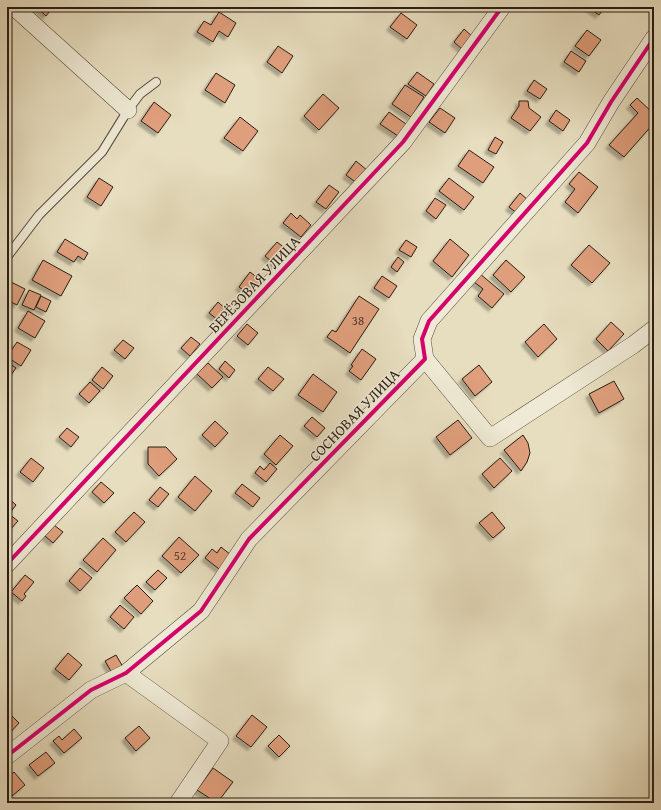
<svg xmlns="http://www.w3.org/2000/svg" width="661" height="810" font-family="'Gentium Book Plus',serif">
<defs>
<filter id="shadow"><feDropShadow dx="-3.5" dy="3.5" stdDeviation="1" flood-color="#0004"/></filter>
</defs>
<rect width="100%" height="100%" fill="#e7debf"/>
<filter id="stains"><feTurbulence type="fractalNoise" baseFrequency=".005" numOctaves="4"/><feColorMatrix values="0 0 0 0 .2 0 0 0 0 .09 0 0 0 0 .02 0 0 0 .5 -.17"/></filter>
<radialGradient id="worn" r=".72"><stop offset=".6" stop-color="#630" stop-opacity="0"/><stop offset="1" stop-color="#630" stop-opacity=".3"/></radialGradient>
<path fill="#e09f7c" stroke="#291c15" filter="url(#shadow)" d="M 36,7 L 53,7 L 46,16 Z
M 588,7 L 605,7 L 599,15 Z
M 219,12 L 236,23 L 228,37 L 219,31 L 213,42 L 197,32 L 204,21 L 211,25 Z
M 401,13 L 417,25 L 407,39 L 390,27 Z
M 464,29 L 474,38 L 463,50 L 454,42 Z
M 587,30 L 601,40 L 589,56 L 575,46 Z
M 278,46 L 293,56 L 282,73 L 267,62 Z
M 571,51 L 586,61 L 579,72 L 564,62 Z
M 417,72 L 434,84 L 426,96 L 408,84 Z
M 216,73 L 235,85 L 225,103 L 205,90 Z
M 534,80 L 547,89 L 540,99 L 527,91 Z
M 405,85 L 424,97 L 411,117 L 392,104 Z
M 323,94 L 339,108 L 319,130 L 304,116 Z
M 637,98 L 654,114 L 654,123 L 624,157 L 609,145 L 638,113 L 630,105 Z
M 519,101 L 528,101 L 529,108 L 541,117 L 530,131 L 511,118 L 519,106 Z
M 154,102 L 171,115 L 158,133 L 141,121 Z
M 440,108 L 455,118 L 445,133 L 429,122 Z
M 556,110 L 570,120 L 563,131 L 549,121 Z
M 389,112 L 406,124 L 398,136 L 380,124 Z
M 240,117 L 258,131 L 243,151 L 224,138 Z
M 495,137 L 503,142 L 496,154 L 488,150 Z
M 469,150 L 494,167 L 483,183 L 458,166 Z
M 356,161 L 368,171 L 358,184 L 346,175 Z
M 579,172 L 598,187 L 578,213 L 565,202 L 575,189 L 569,184 Z
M 99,178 L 113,187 L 101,206 L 87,197 Z
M 449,178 L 474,197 L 464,210 L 439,191 Z
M 329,185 L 339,192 L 326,209 L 316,202 Z
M 520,193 L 529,201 L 518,214 L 509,207 Z
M 435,198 L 446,205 L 436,219 L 426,211 Z
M 291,213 L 297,219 L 300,215 L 311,225 L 301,237 L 283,223 Z
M 65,239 L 88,253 L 84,260 L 78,256 L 74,262 L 57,252 Z
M 450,239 L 469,255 L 452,277 L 433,261 Z
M 406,240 L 417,247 L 411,257 L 399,250 Z
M 277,242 L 290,252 L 278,267 L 265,256 Z
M 589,245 L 610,263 L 592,283 L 571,265 Z
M 398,257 L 404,262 L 397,272 L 391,267 Z
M 43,260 L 72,276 L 61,296 L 32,280 Z
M 506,260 L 525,277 L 511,292 L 493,275 Z
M 250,272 L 263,282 L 252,296 L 239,287 Z
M 479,273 L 504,294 L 492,308 L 478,296 L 483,289 L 473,281 Z
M 382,276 L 397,286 L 389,298 L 374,288 Z
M 9,281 L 25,289 L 17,305 L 7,300 L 7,285 Z
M 29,290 L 41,295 L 34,310 L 22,305 Z
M 41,296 L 51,301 L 46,312 L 36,307 Z
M 359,296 L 379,309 L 350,353 L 327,337 L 332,330 L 336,332 Z
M 218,302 L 230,313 L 222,323 L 209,313 Z
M 28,311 L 45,321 L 35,338 L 18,328 Z
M 611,322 L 624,334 L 608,351 L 596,339 Z
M 247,324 L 258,333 L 248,345 L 237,336 Z
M 544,324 L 557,339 L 538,357 L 525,342 Z
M 191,337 L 200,344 L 190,356 L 181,348 Z
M 123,340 L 134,348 L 125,359 L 114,350 Z
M 17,342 L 31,350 L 21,366 L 7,357 Z
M 362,349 L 376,359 L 361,380 L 349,371 L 353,366 L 351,365 Z
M 225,361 L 235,370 L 229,378 L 219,369 Z
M 7,362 L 16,368 L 9,378 L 7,376 Z
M 208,363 L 223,377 L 212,388 L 197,374 Z
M 479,365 L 492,382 L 475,396 L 462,379 Z
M 102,367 L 113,376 L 103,389 L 92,380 Z
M 268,367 L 284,379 L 273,391 L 258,379 Z
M 313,374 L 337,392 L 323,412 L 298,395 Z
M 614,381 L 624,399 L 599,413 L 589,394 Z
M 90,382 L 100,391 L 89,403 L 79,394 Z
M 312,417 L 325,428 L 317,437 L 304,426 Z
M 458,420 L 472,438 L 450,455 L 436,437 Z
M 215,421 L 228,433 L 215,447 L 202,435 Z
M 67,428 L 79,437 L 71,447 L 59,437 Z
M 280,435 L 293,446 L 276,465 L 264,454 Z
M 523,435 L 528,443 L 530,453 L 527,462 L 521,471 L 504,450 Z
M 148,447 L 166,447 L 177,459 L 159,476 L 148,464 Z
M 31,458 L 44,468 L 33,482 L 20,472 Z
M 500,458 L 512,471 L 494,488 L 482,474 Z
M 270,463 L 277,469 L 266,482 L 255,473 L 260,466 L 264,470 Z
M 195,476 L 212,491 L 195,511 L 178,497 Z
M 101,482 L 114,493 L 104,503 L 92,492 Z
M 242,484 L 260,498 L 253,507 L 235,493 Z
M 160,487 L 169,494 L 158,507 L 149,500 Z
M 7,497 L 16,505 L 9,514 L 18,521 L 9,531 L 7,529 Z
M 134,512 L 145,522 L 126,542 L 115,532 Z
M 492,512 L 505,528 L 493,538 L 479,523 Z
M 54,525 L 63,532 L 53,543 L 45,536 Z
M 179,537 L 199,555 L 181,573 L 162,556 Z
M 103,538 L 116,550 L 97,572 L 83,560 Z
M 221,547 L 231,555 L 219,569 L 205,558 L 212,549 L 217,553 Z
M 80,568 L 92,578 L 80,591 L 69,581 Z
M 158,570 L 167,578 L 155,590 L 146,582 Z
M 25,575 L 34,582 L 24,594 L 26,596 L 22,601 L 11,592 Z
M 137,585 L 153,601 L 141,614 L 124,598 Z
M 120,605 L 134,617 L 124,629 L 110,617 Z
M 68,653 L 82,665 L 69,680 L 55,669 Z
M 116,655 L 123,667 L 112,673 L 105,661 Z
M 7,711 L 19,723 L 7,736 Z
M 252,715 L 267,727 L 251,747 L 236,736 Z
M 139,726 L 150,738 L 136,751 L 125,738 Z
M 74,729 L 82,738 L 64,753 L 53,741 L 59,736 L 62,740 Z
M 279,735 L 290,746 L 279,757 L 268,746 Z
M 46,752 L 55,763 L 38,776 L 29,765 Z
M 213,768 L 233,782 L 217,803 L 197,790 Z
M 14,772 L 25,785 L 12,796 L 7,790 L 7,778 Z"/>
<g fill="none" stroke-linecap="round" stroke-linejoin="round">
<defs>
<path id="service" d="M 7,257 L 39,215 L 102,152 L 128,110 L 140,94 L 156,82"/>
<path id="minor" d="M 14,7 L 128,110
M 425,359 L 490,438 L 633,345 L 654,329
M 7,564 L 403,142 L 502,7
M 126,673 L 220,741 L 178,803
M 7,756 L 91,690 L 126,673 L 201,611 L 249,539 L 425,359 L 422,339 L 429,321 L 587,143 L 611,102 L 654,38"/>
</defs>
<use href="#service" stroke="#584c40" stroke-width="10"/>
<use href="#minor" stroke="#584c40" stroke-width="18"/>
<use href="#service" stroke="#efead5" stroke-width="8"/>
<use href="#minor" stroke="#efead5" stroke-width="17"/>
<defs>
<path id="cycleway" d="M 7,564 L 403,142 L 502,7
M 7,756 L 91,690 L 126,673 L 201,611 L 249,539 L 425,359 L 422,339 L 429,321 L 587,143 L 611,102 L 654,38"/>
</defs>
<use href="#cycleway" stroke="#efead5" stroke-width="6"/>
<use href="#cycleway" stroke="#d6006c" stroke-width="4"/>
</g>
<g text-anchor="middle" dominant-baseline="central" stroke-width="3" stroke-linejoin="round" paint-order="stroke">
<g font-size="13" fill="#573d2f">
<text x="358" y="320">38</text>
<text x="180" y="555">52</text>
</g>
<g font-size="15" fill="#291c15" stroke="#efead5">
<text transform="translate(254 284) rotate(-47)">БЕРЁЗОВАЯ УЛИЦА</text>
<text transform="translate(354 415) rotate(-46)">СОСНОВАЯ УЛИЦА</text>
</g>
</g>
<rect width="661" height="810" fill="none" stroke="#e7debf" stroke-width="24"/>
<rect x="8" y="8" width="645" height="794" fill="none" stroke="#291c15" stroke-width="2"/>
<rect x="12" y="12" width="637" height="786" fill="none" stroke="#291c15"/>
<rect width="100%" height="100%" filter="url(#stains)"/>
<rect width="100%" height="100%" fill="url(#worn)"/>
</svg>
